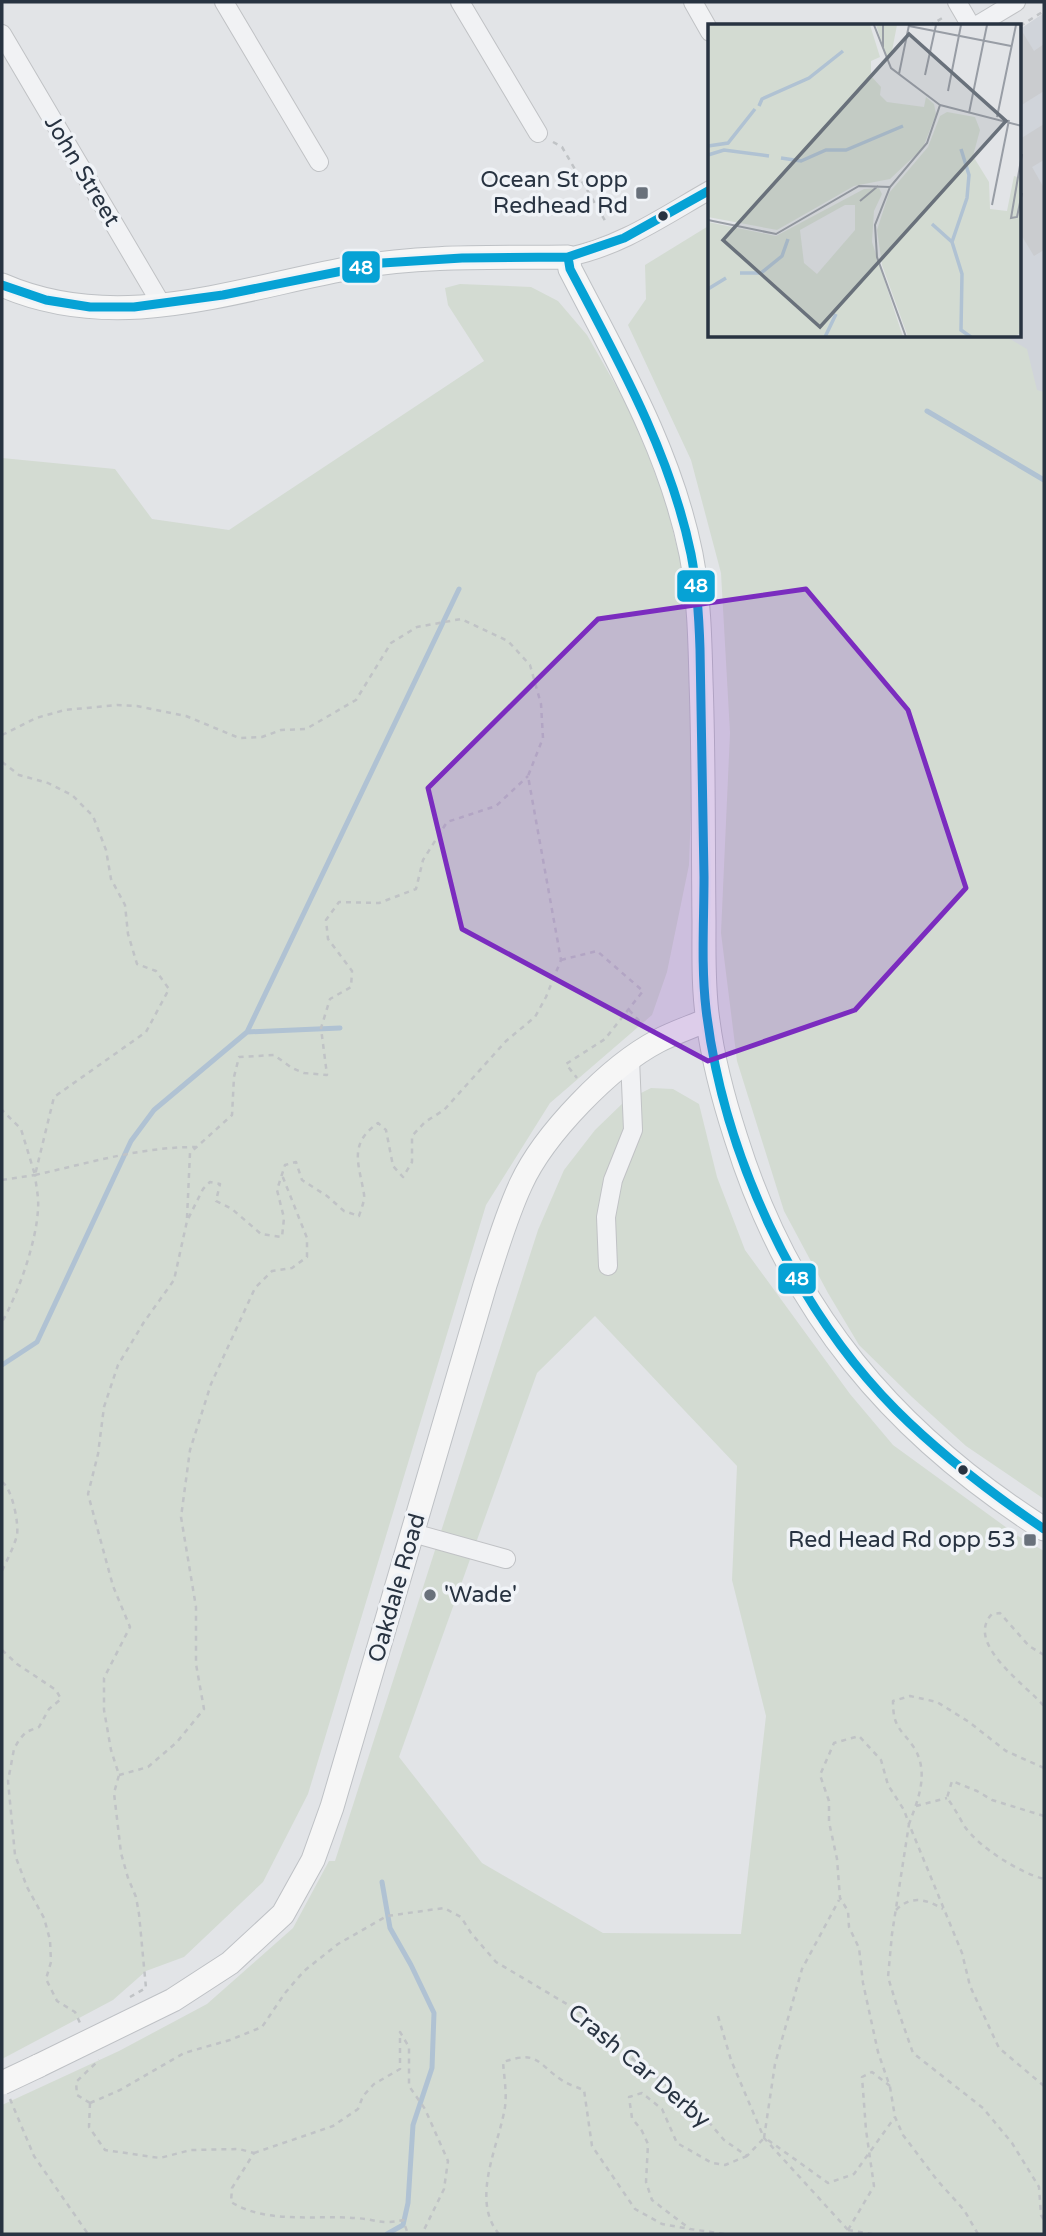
<svg xmlns="http://www.w3.org/2000/svg" width="1046" height="2236" font-family="'Varela Round',sans-serif">
<rect width="100%" height="100%" fill="#e2e4e7"/>
<path fill="#d0d4da" d="M 1044,13 L 1044,454 L 973,336 L 1020,336 L 1020,29 Z"/>
<path fill="#d3dbd2" fill-rule="evenodd" d="M 710,225 L 710,336 L 1005,336 L 1027,349 L 1037,390 L 1044,392 L 1044,1499 L 966,1446 L 912,1397 L 859,1345 L 828,1293 L 784,1211 L 737,1061 L 721,933 L 730,733 L 721,573 L 691,460 L 628,325 L 646,299 L 645,265 Z
M 460,284 L 531,287 L 558,301 L 587,335 L 627,405 L 647,452 L 666,503 L 692,608 L 693,754 L 689,865 L 667,972 L 652,1015 L 550,1103 L 486,1205 L 308,1794 L 263,1882 L 184,1957 L 146,1971 L 113,2000 L 2,2059 L 2,458 L 115,469 L 152,519 L 229,530 L 484,361 L 448,305 L 445,288 Z
M 651,1088 L 673,1089 L 699,1104 L 717,1177 L 745,1250 L 850,1394 L 893,1445 L 1018,1536 L 1044,1551 L 1044,2234 L 2,2234 L 2,2105 L 119,2051 L 207,2004 L 293,1928 L 329,1861 L 335,1861 L 538,1230 L 564,1170 L 595,1130 L 625,1101 ZM 595,1316 L 737,1466 L 732,1580 L 766,1716 L 741,1934 L 603,1933 L 482,1863 L 399,1757 L 537,1373 Z"/>
<g fill="none" stroke-linecap="round" stroke-linejoin="round">
<path stroke="#b0c2d3" stroke-width="5" d="M 927,411 L 1044,480
M 247,1032 L 340,1028
M 2,1365 L 37,1342 L 131,1141 L 154,1110 L 247,1032 L 459,589
M 382,1882 L 390,1928 L 411,1965 L 434,2013 L 432,2068 L 413,2125 L 408,2203 L 403,2225 L 387,2234"/>
</g>
<path fill="#cacccf" d="M 1020,28 L 1034,51 L 1044,44 L 1044,91 L 1020,106 Z
M 1044,124 L 1044,160 L 1032,167 L 1044,188 L 1044,250 L 1034,256 L 1020,233 L 1020,139 Z"/>
<g fill="none" stroke-linecap="round" stroke-linejoin="round">
<defs>
<path id="minor" d="M 224,2 L 319,162
M 460,2 L 538,133
M 693,2 L 710,32
M 957,2 L 971,26
M 976,26 L 1016,2
M 2,34 L 163,307
M 568,257 C 620,247 664,216 710,190
M 608,1266 L 606,1217 L 613,1180 L 633,1130 L 630,1059
M 413,1533 L 506,1559"/>
<path id="major" d="M 2,285 C 119,336 238,288 356,267 C 426,255 497,258 568,257 L 570,269 C 618,362 670,450 691,554 C 699,596 700,639 701,681 C 704,762 703,842 704,922 C 704,954 703,989 708,1021 C 713,1060 724,1101 736,1138 C 790,1311 893,1433 1044,1529
M 38,2066 L 173,2000 L 230,1963 L 283,1914 L 313,1860 L 332,1807 L 485,1285 C 496,1251 506,1216 521,1184 C 544,1134 610,1066 658,1041 C 673,1033 691,1027 707,1020"/>
</defs>
<use href="#minor" stroke="#c0c2c5" stroke-width="20"/>
<use href="#major" stroke="#bec1c5" stroke-width="25"/>
<path stroke="#c0c3c6" stroke-width="2.5" stroke-dasharray="5 5" stroke-linecap="butt" d="M 929,26 L 944,17
M 1020,26 L 1044,11
M 553,142 L 562,147 L 607,224
M 2,735 L 36,718 L 65,710 L 117,705 L 137,706 L 186,716 L 239,738 L 262,737 L 281,730 L 306,729 L 356,700 L 391,643 L 417,627 L 461,619 L 508,641 L 530,665 L 541,704 L 543,738 L 528,776 L 561,960 L 546,997 L 535,1017 L 506,1041 L 444,1110 L 425,1122 L 412,1136 L 412,1162 L 403,1177 L 393,1166 L 386,1130 L 378,1123 C 348,1144 359,1164 364,1194 C 365,1201 361,1209 359,1216 L 344,1211 L 327,1196 L 302,1180 L 296,1162 L 285,1165 L 277,1190 L 284,1218 L 282,1237 L 261,1234 L 232,1209 L 216,1201 L 220,1184 L 210,1182 L 203,1189 L 187,1221 L 174,1280 L 144,1322 L 118,1365 L 104,1407 L 98,1454 L 88,1494 L 113,1586 L 130,1627 L 104,1678 L 104,1710 L 111,1750 L 119,1775 L 114,1793 L 121,1853 L 128,1878 L 136,1897 L 139,1914 L 146,1988 L 130,1997
M 2,762 L 19,775 L 48,783 L 72,795 L 93,816 L 106,850 L 111,879 L 125,905 L 128,934 L 137,964 L 156,971 L 169,989 L 146,1032 L 54,1097 L 35,1175 L 21,1129 L 2,1110
M 561,960 L 597,951 L 643,991 L 605,1039 L 566,1064 L 577,1078
M 629,1010 L 644,1026
M 35,1175 C 89,1163 140,1147 196,1147
M 2,1180 L 35,1175 C 36,1186 39,1198 38,1208 C 37,1241 18,1294 2,1322
M 187,1218 L 190,1153 L 232,1115 L 234,1077 L 239,1057 L 274,1055 L 292,1068 L 304,1073 L 327,1075 L 321,1028 L 330,999 L 351,987 L 352,971 L 328,939 L 326,920 L 339,902 L 379,903 L 416,889 L 423,860 L 447,822 L 496,806 L 528,776
M 2,1482 C 12,1488 19,1523 17,1535 C 14,1547 7,1560 2,1571
M 2,1650 L 17,1664 L 56,1690 L 61,1699 L 49,1709 L 39,1727 L 26,1732 L 19,1740 L 14,1749 L 8,1781 L 15,1855 L 27,1887 L 44,1918 L 50,1940 L 51,1962 L 46,1979 L 57,2001 L 75,2012 L 80,2023
M 1044,1655 L 1029,1646 L 1000,1613 L 992,1614 C 964,1643 1026,1685 1044,1706
M 1044,1768 L 1006,1751 L 969,1722 L 937,1702 L 910,1696 L 893,1701 C 893,1729 901,1728 915,1749 C 929,1774 918,1800 909,1824 L 962,1953 L 970,1986 L 999,2048 L 1044,2086
M 119,1775 L 148,1767 L 177,1742 L 204,1709 L 196,1664 L 196,1607 L 181,1517 L 190,1450 L 211,1384 L 255,1288 L 272,1271 L 292,1268 L 307,1257 L 307,1238 L 282,1175
M 916,1806 L 947,1798
M 1044,1816 L 992,1800 L 977,1791 L 952,1781 L 947,1798 C 954,1807 959,1817 965,1827 C 980,1848 1020,1873 1044,1879
M 896,1910 C 911,1895 926,1899 943,1909
M 718,2016 L 731,2060 L 764,2138 L 848,2230 L 848,2234
M 10,2099 L 34,2156 L 88,2234
M 90,2103 L 120,2090 L 184,2053 L 230,2040 L 262,2027 L 285,1993 L 304,1971 L 338,1944 L 387,1916 L 444,1908 L 461,1917 L 471,1933 L 496,1962 L 587,2016 L 621,2050 L 657,2077 L 707,2120 L 724,2140 L 747,2156 L 764,2138
M 90,2103 L 89,2127 L 105,2150 L 160,2158 L 191,2150 L 239,2149 L 254,2153 L 232,2188 L 231,2202 C 266,2224 315,2215 355,2218 C 375,2219 381,2225 403,2220 L 408,2234
M 90,2103 L 77,2095 L 76,2082 L 99,2060
M 764,2138 L 775,2064 L 802,1969 L 839,1900
M 768,2140 L 828,2183 L 854,2174 L 895,2117
M 254,2153 L 333,2126 L 358,2109 L 363,2096 L 374,2084 L 400,2069 L 400,2032 L 409,2047 L 409,2086 L 425,2109 L 448,2161 L 444,2189 L 422,2234
M 848,2230 L 874,2186 L 866,2130 L 862,2077 L 872,2072 L 890,2086
M 848,2230 L 872,2234
M 499,2234 C 470,2200 499,2145 505,2107 C 507,2093 504,2076 503,2062 C 539,2050 536,2063 563,2081 C 569,2085 577,2087 584,2090 L 592,2146 L 635,2209 L 662,2224 L 690,2229
M 724,2234 L 690,2229 L 652,2200 L 646,2182 L 648,2144 L 642,2131 L 632,2118 L 629,2097 L 642,2093 L 662,2109 L 677,2143 L 712,2163 L 725,2165 L 747,2156
M 978,2234 L 964,2210 L 937,2180 L 903,2135 L 895,2117 L 890,2087 L 878,2052 L 863,1983 L 859,1948 L 849,1927 L 848,1911 L 840,1898 L 837,1859 L 829,1822 L 829,1801 L 820,1775 L 834,1743 L 859,1736 L 881,1760 L 888,1785 L 904,1810 L 909,1824 L 892,1934 L 888,1977 L 899,2013 L 913,2053 L 983,2108 L 1012,2143 L 1039,2187 L 1041,2215 L 1044,2220"/>
<use href="#minor" stroke="#f1f2f4" stroke-width="18"/>
<use href="#major" stroke="#f6f6f6" stroke-width="23"/>
<defs>
<path id="major-bridge" d="M 2,2083 L 38,2066"/>
</defs>
<use href="#major-bridge" stroke="#bec1c5" stroke-width="25" stroke-linecap="butt"/>
<use href="#major-bridge" stroke="#f6f6f6" stroke-width="23"/>
<defs>
<path id="bus-1" d="M 568,257 L 570,269 C 618,360 670,452 691,554 C 697,585 699,617 700,649 C 702,725 703,801 704,877 C 704,921 701,966 706,1009 C 723,1153 794,1307 896,1410 C 941,1455 991,1493 1044,1529
M 2,285 L 46,300 L 90,307 L 134,307 L 223,295 L 382,263 L 462,258 L 568,257 L 624,238 L 710,190"/>
</defs>
<use href="#bus-1" stroke="#f0f3f7" stroke-width="14"/>
<use href="#bus-1" stroke="#06a2d5" stroke-width="9"/>
</g>
<path fill="#7b2cbf" fill-opacity="0.2" stroke="#7b2cbf" stroke-width="5" stroke-linejoin="round" d="M 806,589 L 908,710 L 966,888 L 855,1010 L 708,1061 L 462,929 L 428,788 L 598,619 Z"/>
<g fill="#69717b" stroke="#f0f3f7" stroke-width="2.5">
<rect x="635" y="186" width="14" height="14" rx="3.5"/>
<rect x="1023" y="1533" width="14" height="14" rx="3.5"/>
<circle cx="430" cy="1595" r="7"/>
</g>
<g fill="#283341" stroke="#f0f3f7" stroke-width="2.5">
<circle cx="663" cy="216" r="6"/>
<circle cx="963" cy="1470" r="6"/>
</g>
<g text-anchor="middle" dominant-baseline="central" stroke-width="7" stroke-linejoin="round" paint-order="stroke">
<g font-size="23" fill="#283341" stroke="#f0f3f7">
<text transform="translate(82 171) rotate(59)">John Street</text>
<text transform="translate(397 1588) rotate(-74)">Oakdale Road</text>
<text transform="translate(639 2066) rotate(40)">Crash Car Derby</text>
</g>
<g font-size="23" fill="#283341" stroke="#f0f3f7" text-anchor="end">
<text x="628" y="180">Ocean St opp<tspan x="628" dy="26">Redhead Rd</tspan></text>
<text x="1016" y="1540">Red Head Rd opp 53</text>
<text x="444" y="1595" text-anchor="start">'Wade'</text>
</g>
</g>
<g transform="translate(708 24)">
<rect width="313" height="313" fill="#e2e4e7"/>
<path d="M 0,1 L 162,1 L 172,33 L 163,37 L 163,52 L 173,63 L 172,71 L 179,78 L 216,83 L 218,73 L 226,80 L 228,90 L 215,124 L 182,155 L 146,162 L 69,206 L 0,193 ZM 168,1 L 189,1 L 183,32 L 179,33 ZM 239,88 L 267,93 L 272,106 L 265,132 L 281,158 L 282,185 L 299,187 L 306,152 L 313,154 L 313,309 L 305,313 L 200,313 L 174,241 L 169,206 L 181,169 L 220,123 L 232,92 ZM 171,164 L 174,170 L 166,187 L 164,218 L 195,313 L 0,313 L 0,198 L 68,212 L 156,165 ZM 137,181 L 147,181 L 147,206 L 109,250 L 96,239 L 92,206 Z" fill="#d3dbd2" fill-rule="evenodd"/>
<path fill="none" stroke="#b0c2d3" stroke-width="3.5" d="M 51,82 L 54,75 L 101,54 L 135,27M 0,122 L 20,119 L 47,85M 0,131 L 16,126 L 61,132M 73,134 L 93,137 L 118,126 L 138,126 L 195,102M 224,200 L 244,218 L 254,250 L 253,306 L 263,313M 244,218 L 259,174 L 261,151 L 253,125M 32,249 L 53,249 L 74,232 L 80,215M 0,265 L 18,254M 117,313 L 128,290"/>
<path fill="none" stroke="#989da5" stroke-width="2" d="M 166,1 L 183,44 L 232,81 L 219,119 L 182,163 L 167,201 L 169,233 L 198,313M 175,1 L 175,23M 201,2 L 303,22M 191,50 L 201,1M 217,51 L 228,1M 240,67 L 253,1M 232,81 L 314,102M 261,89 L 279,1M 289,93 L 308,1M 314,130 L 303,194 L 309,193 L 314,169M 152,177 L 170,162M 284,181 L 301,96M 0,196 L 68,210 L 151,162 L 182,163"/>
<path fill="#69717b" fill-opacity="0.15" stroke="#69717b" stroke-width="3.5" d="M 201,10 L 298,97 L 112,303 L 15,216 Z"/>
<rect width="313" height="313" fill="none" stroke="#283341" stroke-width="3.5"/>
</g>
<g stroke="#f0f3f7" stroke-width="2.5">
<rect x="341" y="250" width="40" height="34" rx="7" fill="#06a2d5"/>
<rect x="676" y="569" width="40" height="34" rx="7" fill="#06a2d5"/>
<rect x="777" y="1262" width="40" height="33" rx="7" fill="#06a2d5"/>
</g>
<g font-size="19" text-anchor="middle" font-weight="bold" fill="#fff">
<text x="361" y="274">48</text>
<text x="696" y="592">48</text>
<text x="797" y="1285">48</text>
</g>
<rect width="1046" height="2236" fill="none" stroke="#283341" stroke-width="7"/>
</svg>
